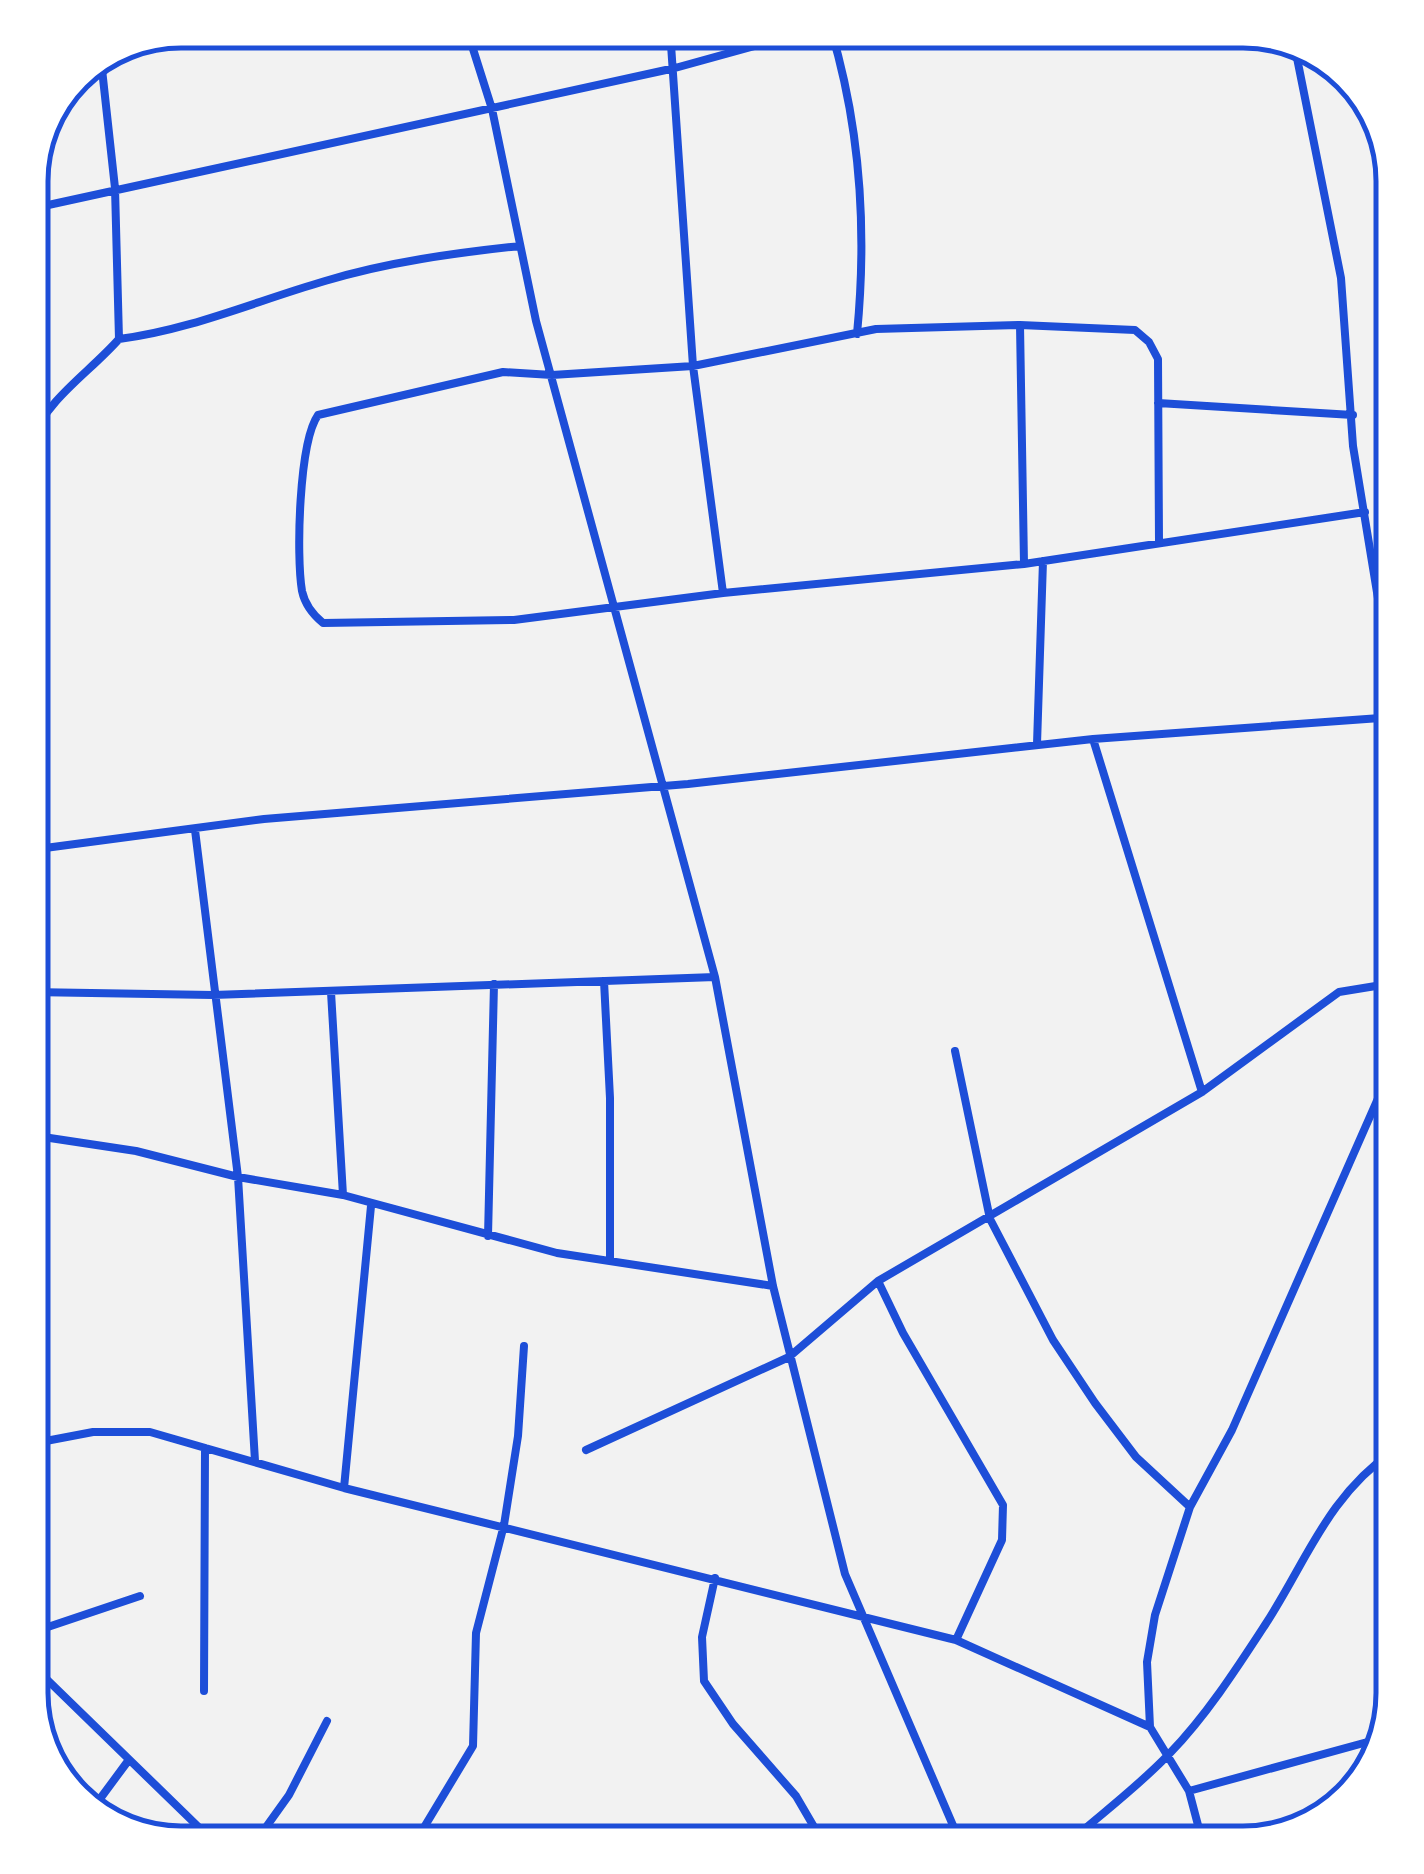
<svg xmlns="http://www.w3.org/2000/svg" width="1424" height="1874" font-family="Rubik,sans-serif">
<rect width="100%" height="100%" fill="#f2f2f2"/>
<g fill="none" stroke-linecap="round" stroke-linejoin="round">
<path stroke="#1d4ed8" stroke-width="8" d="M 467,30 L 492,109 L 536,321 L 715,977 L 773,1286 L 845,1574 L 961,1844
M 670,30 L 693,366 L 723,593
M 831,30 C 861,130 867,231 857,334
M 1294,43 L 1341,278 L 1353,446 L 1394,696
M 30,209 L 675,68 L 812,30
M 1020,325 L 1024,564
M 119,339 C 190,330 256,301 325,281 C 388,262 454,253 520,246
M 1158,403 L 1353,415
M 30,441 C 50,396 89,373 119,339 L 115,188 L 101,60
M 1159,543 L 1158,359 L 1149,342 L 1135,330 L 1020,325 L 876,329 L 693,366 L 552,375 L 503,372 L 318,415 C 299,442 296,556 302,591 C 305,605 312,614 323,623 L 514,620 L 723,593 L 1024,564 L 1365,512
M 30,708 L 35,733 L 31,850
M 1093,739 L 1202,1092
M 1037,744 L 1043,561
M 195,830 L 238,1177 L 255,1461
M 30,850 L 264,819 L 688,784 L 1093,739 L 1394,717
M 604,981 L 610,1098 L 610,1260
M 30,992 L 213,995 L 715,977
M 331,992 L 343,1195
M 955,1051 L 990,1219 L 1053,1340 L 1095,1403 L 1136,1457 L 1190,1507
M 30,1135 L 136,1151 L 238,1177 L 343,1195 L 557,1253 L 773,1286
M 488,1236 L 494,984
M 878,1281 L 903,1333 L 1003,1505 L 1002,1540 L 956,1640
M 30,1444 L 93,1432 L 150,1432 L 344,1488 L 956,1640 L 1150,1727
M 586,1450 L 789,1357 L 878,1281 L 1202,1092 L 1339,992 L 1394,983
M 344,1488 L 371,1206
M 715,1578 L 702,1637 L 704,1681 L 733,1724 L 796,1796 L 824,1844
M 30,1633 L 140,1596
M 30,1663 L 216,1844
M 204,1691 L 205,1448
M 1189,1791 L 1382,1738
M 91,1811 L 128,1761
M 254,1844 L 289,1795 L 327,1721
M 414,1844 L 473,1746 L 476,1633 L 504,1525 L 518,1436 L 524,1346
M 1067,1844 C 1101,1814 1139,1786 1170,1753 C 1206,1716 1237,1668 1265,1625 C 1308,1559 1326,1498 1394,1450
M 1203,1844 L 1189,1791 L 1150,1727 L 1147,1662 L 1155,1615 L 1190,1507 L 1232,1430 L 1394,1062"/>
</g>
<path d="M0 0H1424V1874H0ZM181 48H1243A133 133 0 0 1 1376 181V1693A133 133 0 0 1 1243 1826H181A133 133 0 0 1 48 1693V181A133 133 0 0 1 181 48Z" fill="#fff" fill-rule="evenodd"/>
<path fill="none" stroke="#1d4ed8" stroke-width="5" d="M181 48H1243A133 133 0 0 1 1376 181V1693A133 133 0 0 1 1243 1826H181A133 133 0 0 1 48 1693V181A133 133 0 0 1 181 48Z"/>
</svg>
